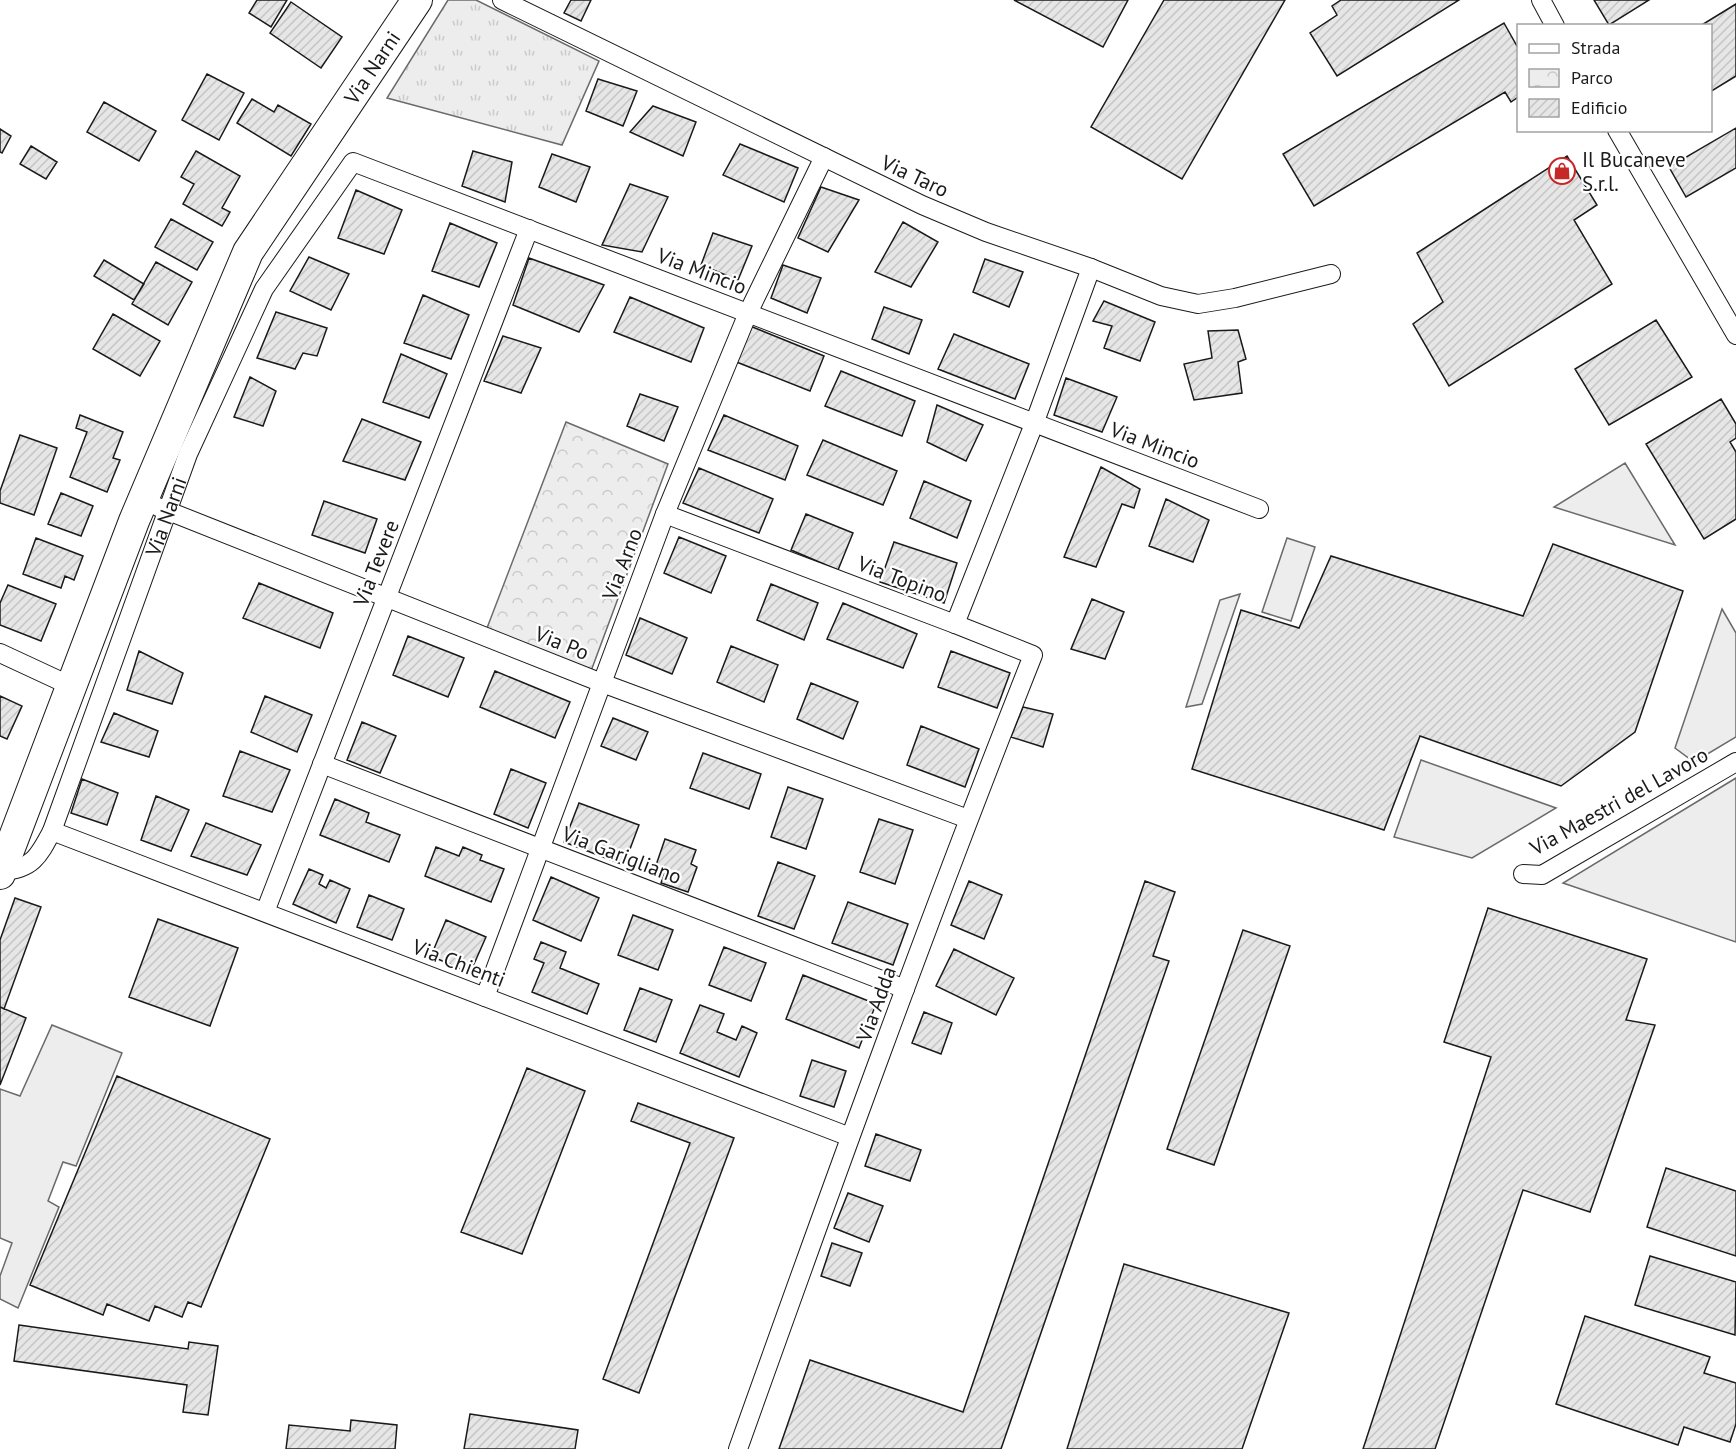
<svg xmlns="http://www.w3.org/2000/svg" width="1736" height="1449" font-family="'PT Sans',sans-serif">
<defs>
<pattern id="grass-tufts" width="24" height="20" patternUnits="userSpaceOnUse" patternTransform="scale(1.5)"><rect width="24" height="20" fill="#ededed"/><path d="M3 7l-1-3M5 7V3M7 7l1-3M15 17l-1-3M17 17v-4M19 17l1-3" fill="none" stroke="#cbcbcb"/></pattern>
<pattern id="park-crowns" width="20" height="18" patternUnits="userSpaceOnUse" patternTransform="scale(1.5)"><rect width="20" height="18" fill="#ededed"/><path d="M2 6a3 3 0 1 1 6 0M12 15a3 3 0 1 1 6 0" fill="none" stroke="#cbcbcb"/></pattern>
<pattern id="building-hatch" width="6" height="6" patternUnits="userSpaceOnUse" patternTransform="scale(1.5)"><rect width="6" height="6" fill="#e6e6e6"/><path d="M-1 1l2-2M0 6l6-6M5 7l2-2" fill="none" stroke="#c5c5c5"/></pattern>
</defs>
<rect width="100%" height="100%" fill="#fff"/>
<path fill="url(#grass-tufts)" stroke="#6a6a6a" stroke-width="1.5" d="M 448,0 L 476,0 L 599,61 L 562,145 L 387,98 Z"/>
<path fill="url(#park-crowns)" stroke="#6a6a6a" stroke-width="1.5" d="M 566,422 L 668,464 L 591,671 L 487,628 Z"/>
<path fill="#ededed" stroke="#6a6a6a" stroke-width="1.5" d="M 1625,463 L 1675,545 L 1554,507 Z
M 1287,538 L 1315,547 L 1291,621 L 1262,612 Z
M 1240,594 L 1202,704 L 1186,707 L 1220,600 Z
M 1722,609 L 1736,633 L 1736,737 L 1694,762 L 1675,748 Z
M 1421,760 L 1556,808 L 1472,858 L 1394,837 Z
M 1736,778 L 1736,942 L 1563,883 Z
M 52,1025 L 122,1053 L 76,1166 L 63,1162 L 48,1201 L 59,1207 L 18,1308 L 0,1299 L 0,1276 L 12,1243 L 0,1238 L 0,1089 L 20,1096 Z"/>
<path fill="url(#building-hatch)" stroke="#1a1a1a" stroke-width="1.5" d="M 257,0 L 287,0 L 271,27 L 249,13 Z
M 571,0 L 591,0 L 581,21 L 564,13 Z
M 1014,0 L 1128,0 L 1103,47 Z
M 1164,0 L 1285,0 L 1182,179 L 1091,127 Z
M 1341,0 L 1459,0 L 1337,76 L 1310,33 L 1337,15 L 1332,6 Z
M 1594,0 L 1649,0 L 1609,25 Z
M 291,2 L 342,37 L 321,68 L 270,33 Z
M 1736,4 L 1736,76 L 1710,92 L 1710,26 L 1700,26 Z
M 1504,23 L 1518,48 L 1518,97 L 1511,102 L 1505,92 L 1314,206 L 1283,154 Z
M 207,74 L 244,93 L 219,140 L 182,120 Z
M 598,79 L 637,91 L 623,126 L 586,111 Z
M 252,99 L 274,112 L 278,105 L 311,124 L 291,156 L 237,123 Z
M 104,102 L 156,131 L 139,161 L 87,132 Z
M 653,106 L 696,122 L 683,156 L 630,132 Z
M 1736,128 L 1736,168 L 1686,197 L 1669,167 Z
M 0,129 L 11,136 L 2,153 L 0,152 Z
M 740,144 L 798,168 L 784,202 L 723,175 Z
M 31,146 L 57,162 L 46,179 L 20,164 Z
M 196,151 L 240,176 L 222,208 L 230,212 L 222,226 L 183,204 L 194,184 L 181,177 Z
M 473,151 L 512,162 L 505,202 L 462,186 Z
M 552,154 L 590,167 L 576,202 L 539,187 Z
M 1567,156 L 1597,205 L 1574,220 L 1612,284 L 1449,386 L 1413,324 L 1443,302 L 1417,253 Z
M 630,184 L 668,197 L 642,252 L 602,245 Z
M 821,187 L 859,200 L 828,252 L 798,238 Z
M 356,190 L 402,210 L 384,254 L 338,238 Z
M 171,219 L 213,242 L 197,270 L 155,247 Z
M 903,222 L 938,242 L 911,287 L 875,272 Z
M 450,223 L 497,243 L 479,287 L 432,271 Z
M 713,233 L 752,246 L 738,280 L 701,265 Z
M 309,257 L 349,274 L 331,310 L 290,291 Z
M 529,258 L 604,285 L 579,332 L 513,305 Z
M 985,259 L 1023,272 L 1009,307 L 973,292 Z
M 104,260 L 144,284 L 134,300 L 94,276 Z
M 156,262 L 192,282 L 168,325 L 132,304 Z
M 783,265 L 821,278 L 807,313 L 771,298 Z
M 423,295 L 469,315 L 451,359 L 404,343 Z
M 630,297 L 704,328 L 691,362 L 614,332 Z
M 1104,301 L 1155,322 L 1140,361 L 1104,348 L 1112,326 L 1093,321 Z
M 884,307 L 922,320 L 909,354 L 872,339 Z
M 276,312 L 327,328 L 317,356 L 303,353 L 295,369 L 257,358 Z
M 113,314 L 160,341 L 140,376 L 93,349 Z
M 1656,320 L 1692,377 L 1609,425 L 1575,369 Z
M 750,326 L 824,356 L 810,391 L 734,361 Z
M 1238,330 L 1246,359 L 1238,362 L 1242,393 L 1194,400 L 1184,364 L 1212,358 L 1208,331 Z
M 954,334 L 1029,364 L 1015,399 L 938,369 Z
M 503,336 L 541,348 L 521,393 L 484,381 Z
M 401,354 L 447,374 L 429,418 L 383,402 Z
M 841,371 L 915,401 L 902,436 L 825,406 Z
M 250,377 L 276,391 L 263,426 L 234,417 Z
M 1066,378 L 1117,397 L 1102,432 L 1054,415 Z
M 640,394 L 678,407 L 664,441 L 627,426 Z
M 1721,399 L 1736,424 L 1736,438 L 1730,442 L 1736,452 L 1736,519 L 1704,539 L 1646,444 Z
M 937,405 L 983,425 L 966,461 L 927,442 Z
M 80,415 L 123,432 L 113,458 L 120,460 L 107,492 L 70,477 L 87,432 L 76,428 Z
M 724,415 L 798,446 L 785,480 L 708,450 Z
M 362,419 L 421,442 L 405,480 L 343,461 Z
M 20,435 L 57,448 L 34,515 L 0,503 L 0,491 Z
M 823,440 L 897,471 L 883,505 L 807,475 Z
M 1101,467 L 1140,489 L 1134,508 L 1122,504 L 1096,567 L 1064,557 Z
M 699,468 L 773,499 L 759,533 L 683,503 Z
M 924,481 L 971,501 L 957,538 L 910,518 Z
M 61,493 L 93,506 L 81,536 L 48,524 Z
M 1166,499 L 1209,520 L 1193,562 L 1149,546 Z
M 324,501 L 377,519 L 365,553 L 312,535 Z
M 806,514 L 853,533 L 838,570 L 791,550 Z
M 679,537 L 726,556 L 711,593 L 664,573 Z
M 36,538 L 83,556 L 74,580 L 65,576 L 61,588 L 23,574 Z
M 894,542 L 957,563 L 944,603 L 880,582 Z
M 1553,544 L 1683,591 L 1635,732 L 1561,786 L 1420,736 L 1384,830 L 1192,769 L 1241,610 L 1299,628 L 1331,556 L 1523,616 Z
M 259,583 L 333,613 L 320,648 L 243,618 Z
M 771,584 L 818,603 L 804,640 L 757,620 Z
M 8,585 L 56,604 L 41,641 L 0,625 L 0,603 Z
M 1092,599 L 1124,612 L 1105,659 L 1071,649 Z
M 843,603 L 917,634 L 903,668 L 827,639 Z
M 640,618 L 687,638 L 672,674 L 626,655 Z
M 408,636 L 464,658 L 448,697 L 393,675 Z
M 731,646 L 778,665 L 764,702 L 717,682 Z
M 139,651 L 183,673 L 172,704 L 127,690 Z
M 951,651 L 1010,673 L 997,708 L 938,687 Z
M 495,671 L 570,702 L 555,738 L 480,707 Z
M 811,683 L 858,702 L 843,739 L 797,719 Z
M 0,696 L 22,706 L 7,739 L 0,736 Z
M 265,696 L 312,715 L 297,752 L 251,732 Z
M 1023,707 L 1053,714 L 1043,747 L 1011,737 Z
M 114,713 L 158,731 L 149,757 L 101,742 Z
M 613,718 L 648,732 L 636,760 L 601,746 Z
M 362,722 L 396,736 L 380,773 L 347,760 Z
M 921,726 L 979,749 L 965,787 L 907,765 Z
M 240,751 L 290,770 L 272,812 L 223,796 Z
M 703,753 L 761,774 L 749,809 L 690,788 Z
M 511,769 L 546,783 L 528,828 L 494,814 Z
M 82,779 L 118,793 L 107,825 L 71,813 Z
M 788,787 L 823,799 L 806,849 L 771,837 Z
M 156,796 L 189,810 L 171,851 L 141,840 Z
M 335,799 L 369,813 L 366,822 L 400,835 L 389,862 L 320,835 Z
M 579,803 L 639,825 L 624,865 L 564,842 Z
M 879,819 L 913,830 L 895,884 L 860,872 Z
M 206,823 L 261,845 L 247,875 L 191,856 Z
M 665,839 L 696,850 L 691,864 L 697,867 L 688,892 L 661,883 L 664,874 L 654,871 Z
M 436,847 L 459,856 L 463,847 L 482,855 L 480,860 L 504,869 L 491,902 L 425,876 Z
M 778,862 L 815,876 L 794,929 L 758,916 Z
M 309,869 L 323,875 L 319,884 L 326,888 L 330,880 L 350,889 L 336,923 L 293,904 Z
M 551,877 L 599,898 L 581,941 L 533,920 Z
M 969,881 L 1002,895 L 984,939 L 951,925 Z
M 1145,881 L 1175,892 L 1153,956 L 1169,961 L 1001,1449 L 779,1449 L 810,1360 L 963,1412 Z
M 369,895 L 404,909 L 392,940 L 357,927 Z
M 15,898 L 41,907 L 4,1009 L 0,1007 L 0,940 Z
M 848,902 L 908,924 L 893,965 L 832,943 Z
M 1488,908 L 1647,959 L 1626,1020 L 1655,1025 L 1590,1212 L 1523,1190 L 1435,1449 L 1363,1449 L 1491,1057 L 1444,1042 Z
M 633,915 L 673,930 L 658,970 L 618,955 Z
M 158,919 L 238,948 L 210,1026 L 129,997 Z
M 446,920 L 486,937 L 470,973 L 431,956 Z
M 1243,930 L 1290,946 L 1214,1165 L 1167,1149 Z
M 541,942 L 566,952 L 560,968 L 599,984 L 587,1014 L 532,992 L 544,963 L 534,959 Z
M 724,947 L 766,963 L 751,1001 L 709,985 Z
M 954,949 L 1014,978 L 996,1015 L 936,986 Z
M 803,975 L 876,1004 L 859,1048 L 786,1019 Z
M 640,988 L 672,1000 L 656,1042 L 624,1030 Z
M 700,1005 L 724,1014 L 717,1032 L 736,1040 L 742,1026 L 757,1033 L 739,1077 L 680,1053 Z
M 0,1007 L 26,1018 L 0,1085 Z
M 924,1012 L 952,1023 L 941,1054 L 912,1043 Z
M 812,1060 L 846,1071 L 834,1107 L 800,1096 Z
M 527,1068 L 585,1091 L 522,1254 L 461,1232 Z
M 117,1076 L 270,1139 L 201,1307 L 188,1302 L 182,1317 L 155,1306 L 149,1321 L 107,1304 L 103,1315 L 30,1285 Z
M 638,1103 L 734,1138 L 639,1393 L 603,1379 L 690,1143 L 631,1121 Z
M 876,1134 L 921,1150 L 910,1181 L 865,1166 Z
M 1666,1168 L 1736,1191 L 1736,1256 L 1647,1227 Z
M 848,1193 L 883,1206 L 869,1242 L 834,1228 Z
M 832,1243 L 862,1253 L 850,1286 L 821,1276 Z
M 1650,1256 L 1736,1282 L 1735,1335 L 1635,1305 Z
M 1124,1264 L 1289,1313 L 1242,1449 L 1067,1449 Z
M 1585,1316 L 1710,1357 L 1704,1373 L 1736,1383 L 1736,1424 L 1730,1442 L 1684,1427 L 1678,1445 L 1556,1404 Z
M 19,1325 L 188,1349 L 189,1342 L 218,1346 L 208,1415 L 183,1412 L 187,1385 L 14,1361 Z
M 470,1414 L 578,1430 L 575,1449 L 464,1449 Z
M 351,1420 L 397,1425 L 395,1449 L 286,1449 L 289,1425 L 350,1431 Z"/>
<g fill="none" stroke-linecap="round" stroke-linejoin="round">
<defs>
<g id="street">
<path d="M 502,0 L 922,205 L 986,232 L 1091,268 L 1161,296 L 1198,304 L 1235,298 L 1331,274"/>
<path d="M 1541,0 L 1555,26"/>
<path d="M 1617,130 L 1736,335"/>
<path d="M 158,507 L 602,683 L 968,819"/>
<path d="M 665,514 L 955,624 L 1034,424 L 1091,268"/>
<path d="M 0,653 L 71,686"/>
<path d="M 322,764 L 905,989"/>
<path d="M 52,831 L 850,1137"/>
<path id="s1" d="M 1,871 C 32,870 39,856 52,831 L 188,454 L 264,289 L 353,162 L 1259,509"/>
<path d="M 1523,874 L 1542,875 L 1736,762"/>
<path d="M 265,912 L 529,229"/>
<path d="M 485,997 L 665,514 L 748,313 L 824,157"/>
<path d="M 738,1449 C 833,1183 929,917 1033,655 L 955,624"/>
</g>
<g id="primary">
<path id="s2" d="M 0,874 L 134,521 L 248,252 L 417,0"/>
</g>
</defs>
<use href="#street" stroke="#1a1a1a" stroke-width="20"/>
<use href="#primary" stroke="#1a1a1a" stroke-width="32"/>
<use href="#street" stroke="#fff" stroke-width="18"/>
<use href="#primary" stroke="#fff" stroke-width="30"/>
</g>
<defs>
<symbol id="shop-ring" viewBox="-11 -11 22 22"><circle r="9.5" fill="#fff" stroke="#c62828" stroke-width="1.5"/><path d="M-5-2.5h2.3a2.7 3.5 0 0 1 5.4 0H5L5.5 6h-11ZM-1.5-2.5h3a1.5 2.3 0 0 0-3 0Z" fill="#c62828"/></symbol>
</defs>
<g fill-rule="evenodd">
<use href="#shop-ring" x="1547" y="156" width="30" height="30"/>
</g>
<g text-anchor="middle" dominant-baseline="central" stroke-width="4.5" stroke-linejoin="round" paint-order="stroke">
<g font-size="21" fill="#1a1a1a" stroke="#fff">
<text stroke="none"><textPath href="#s2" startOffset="892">Via Narni</textPath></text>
<text transform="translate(915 176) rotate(25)">Via Taro</text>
<text transform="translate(702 271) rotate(21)">Via Mincio</text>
<text transform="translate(1155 445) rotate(21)">Via Mincio</text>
<text stroke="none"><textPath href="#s1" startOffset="404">Via Narni</textPath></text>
<text transform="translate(376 563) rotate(-69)">Via Tevere</text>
<text transform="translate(622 564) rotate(-69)">Via Arno</text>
<text transform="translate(902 579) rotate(21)">Via Topino</text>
<text transform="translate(562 643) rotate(22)">Via Po</text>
<text transform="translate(1619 801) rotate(-29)">Via Maestri del Lavoro</text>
<text transform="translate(622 855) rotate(21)">Via Garigliano</text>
<text transform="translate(459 963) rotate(21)">Via Chienti</text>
<text transform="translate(876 1004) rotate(-70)">Via Adda</text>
</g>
<g font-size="21" fill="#1a1a1a" stroke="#fff" text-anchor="start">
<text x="1582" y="159">Il Bucaneve<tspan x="1582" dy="24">S.r.l.</tspan></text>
</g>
</g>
<rect x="1517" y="24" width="195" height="108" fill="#ffffff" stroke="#a3a3a3" stroke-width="1.5"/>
<rect x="1529" y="44" width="30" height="9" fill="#ffffff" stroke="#a3a3a3" stroke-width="1.5"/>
<text x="1571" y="54" font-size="18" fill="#1a1a1a">Strada</text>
<rect x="1529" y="69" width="30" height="18" fill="url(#park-crowns)" stroke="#a3a3a3" stroke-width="1.5"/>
<text x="1571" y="84" font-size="18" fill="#1a1a1a">Parco</text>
<rect x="1529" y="99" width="30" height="18" fill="url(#building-hatch)" stroke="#a3a3a3" stroke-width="1.5"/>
<text x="1571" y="114" font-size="18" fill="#1a1a1a">Edificio</text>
</svg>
